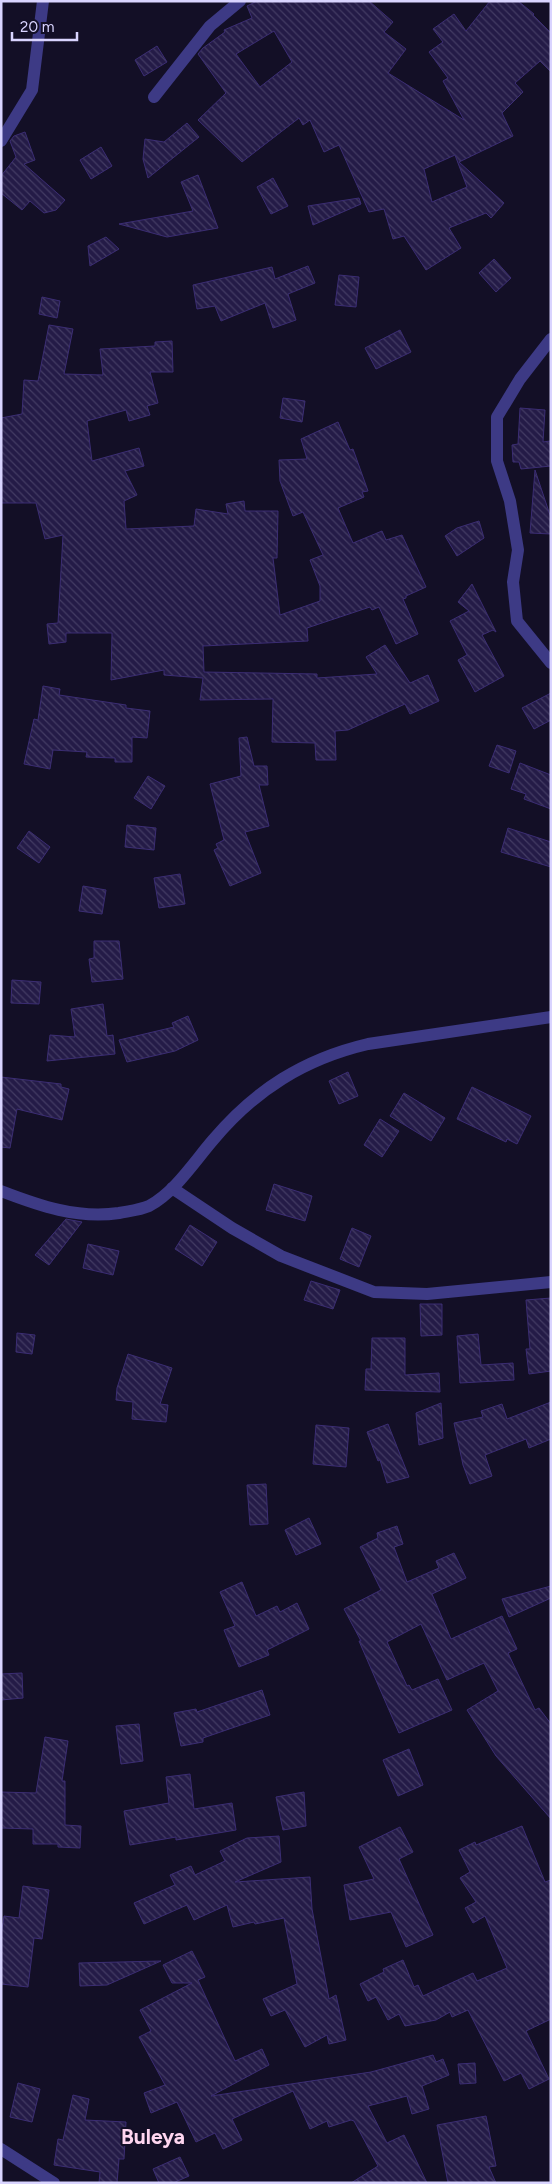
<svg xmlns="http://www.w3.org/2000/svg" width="552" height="2184" font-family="Figtree,sans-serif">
<defs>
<pattern id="building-back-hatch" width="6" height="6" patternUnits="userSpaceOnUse" patternTransform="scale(1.25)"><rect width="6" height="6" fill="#241b47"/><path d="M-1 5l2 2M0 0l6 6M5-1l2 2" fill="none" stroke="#433b63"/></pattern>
</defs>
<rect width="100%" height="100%" fill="#130f26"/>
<path fill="url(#building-back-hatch)" stroke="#3b2d73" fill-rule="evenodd" d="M 257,1 L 369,1 L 393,22 L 384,32 L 406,49 L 388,73 L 464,120 L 443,81 L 448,78 L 429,52 L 443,42 L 433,29 L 454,14 L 466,31 L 490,1 L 518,1 L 534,14 L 533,15 L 551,33 L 551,72 L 540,61 L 515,83 L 523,92 L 502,113 L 513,136 L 459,162 L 504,203 L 491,218 L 486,213 L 449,228 L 461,248 L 426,270 L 404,236 L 393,239 L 384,209 L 369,212 L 339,145 L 324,152 L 310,120 L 303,125 L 299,118 L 242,162 L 198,120 L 226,93 L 198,54 L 203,48 L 225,32 L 224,30 L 252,18 L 247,6 ZM 274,31 L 292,62 L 260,87 L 236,54 ZM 455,155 L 467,187 L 432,202 L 424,169 Z
M 157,46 L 167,62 L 144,76 L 135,60 Z
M 187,123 L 199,137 L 148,178 L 143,159 L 145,139 L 164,142 Z
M 25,132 L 35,160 L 24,164 L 65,200 L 56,210 L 44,213 L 30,201 L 22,210 L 1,193 L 1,176 L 16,157 L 10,141 L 14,136 Z
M 101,147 L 112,166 L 91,179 L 80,160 Z
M 198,175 L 218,228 L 167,237 L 119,224 L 193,211 L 181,182 Z
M 273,178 L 288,206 L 271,214 L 257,187 Z
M 359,198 L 361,204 L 313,225 L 308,206 Z
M 106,237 L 119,249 L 90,266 L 88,246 Z
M 494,259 L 511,278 L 496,292 L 479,273 Z
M 308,266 L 315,283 L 288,294 L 296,320 L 273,328 L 265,303 L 221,321 L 215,306 L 197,309 L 193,285 L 272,267 L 275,279 Z
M 339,275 L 359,277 L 356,307 L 335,305 Z
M 42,297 L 60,301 L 57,318 L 39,314 Z
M 49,325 L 73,329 L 64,374 L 103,375 L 100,349 L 155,346 L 155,342 L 172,341 L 173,372 L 150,372 L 158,403 L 147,406 L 150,415 L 129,421 L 126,410 L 87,421 L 92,461 L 139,448 L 144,466 L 125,471 L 137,495 L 124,501 L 126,529 L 194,526 L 196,509 L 228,514 L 226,504 L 244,501 L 245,511 L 278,511 L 277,558 L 273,558 L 280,615 L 320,601 L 320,586 L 310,560 L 323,555 L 303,512 L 293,516 L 280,481 L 279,460 L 307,459 L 301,439 L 338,422 L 350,450 L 353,449 L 368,491 L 362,492 L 364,497 L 338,508 L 353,543 L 382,531 L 386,540 L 402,535 L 426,587 L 406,596 L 406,598 L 403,599 L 418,634 L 396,644 L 379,607 L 372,610 L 370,607 L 307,628 L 308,641 L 203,646 L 204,672 L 317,674 L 317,678 L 377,674 L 366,657 L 385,645 L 410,683 L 428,675 L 439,701 L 410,714 L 405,704 L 348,730 L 335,731 L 336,760 L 316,760 L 315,743 L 272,742 L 273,699 L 200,700 L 203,678 L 164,675 L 164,670 L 111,680 L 112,633 L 66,633 L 66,642 L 49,644 L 47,624 L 58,623 L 63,535 L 45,539 L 36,503 L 1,503 L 1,418 L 22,414 L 24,380 L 38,381 Z
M 400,330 L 411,352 L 376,369 L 365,348 Z
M 283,398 L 305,401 L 302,422 L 280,418 Z
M 520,408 L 545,410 L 543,442 L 550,441 L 551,466 L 521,469 L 519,462 L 513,462 L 512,445 L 518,444 Z
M 535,470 L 551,518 L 551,534 L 530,533 Z
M 479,521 L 484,538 L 457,556 L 445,536 L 457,528 Z
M 472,584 L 496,632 L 493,630 L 482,635 L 504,676 L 475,692 L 458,660 L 467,655 L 450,621 L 469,611 L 458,602 Z
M 43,686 L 60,689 L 59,695 L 126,705 L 126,708 L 150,711 L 147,738 L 132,737 L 132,762 L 115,762 L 115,758 L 86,757 L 87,752 L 53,750 L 50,769 L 24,764 L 34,719 L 38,720 Z
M 551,693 L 551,720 L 534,729 L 522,708 Z
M 247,737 L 254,766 L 267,766 L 268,785 L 259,785 L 269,826 L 245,832 L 261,873 L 230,886 L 214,850 L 218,848 L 216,844 L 224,840 L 210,784 L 241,776 L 239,738 Z
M 497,745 L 516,751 L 509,773 L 489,766 Z
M 520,763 L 551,775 L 551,809 L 524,799 L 526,794 L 511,789 Z
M 148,776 L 165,786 L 151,809 L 134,798 Z
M 127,825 L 156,828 L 154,850 L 125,847 Z
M 508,828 L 551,842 L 551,867 L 501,852 Z
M 29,831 L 50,847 L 39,863 L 17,848 Z
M 180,874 L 185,904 L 159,908 L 154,878 Z
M 83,886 L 106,890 L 102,914 L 79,911 Z
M 94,941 L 119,941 L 123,979 L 92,982 L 89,959 L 94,958 Z
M 12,980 L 41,982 L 39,1004 L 11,1003 Z
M 103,1004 L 107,1036 L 113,1035 L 115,1054 L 47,1061 L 50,1035 L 75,1037 L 71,1009 Z
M 188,1016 L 198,1040 L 175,1051 L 127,1062 L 119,1040 L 174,1027 L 172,1023 Z
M 348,1072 L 358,1096 L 339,1104 L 329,1081 Z
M 1,1077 L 61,1084 L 61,1087 L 69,1089 L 62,1120 L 17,1109 L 10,1148 L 1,1147 Z
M 472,1087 L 531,1116 L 517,1144 L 507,1139 L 506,1142 L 457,1119 Z
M 404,1093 L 445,1118 L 431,1141 L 390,1116 Z
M 380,1119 L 399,1131 L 382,1157 L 364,1145 Z
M 274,1184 L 312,1196 L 305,1221 L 266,1210 Z
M 66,1219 L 82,1222 L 49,1265 L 35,1255 Z
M 190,1225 L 217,1242 L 202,1266 L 175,1249 Z
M 352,1228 L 371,1236 L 359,1267 L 340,1259 Z
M 88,1244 L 119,1251 L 113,1275 L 83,1268 Z
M 311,1281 L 340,1290 L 333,1309 L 304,1300 Z
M 551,1298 L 551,1371 L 529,1374 L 526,1349 L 530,1349 L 526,1300 Z
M 420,1304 L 442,1304 L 442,1335 L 421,1336 Z
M 17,1333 L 35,1335 L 32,1354 L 16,1352 Z
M 478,1334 L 481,1365 L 513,1363 L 514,1380 L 460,1383 L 457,1336 Z
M 372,1338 L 405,1338 L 405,1375 L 439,1373 L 440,1392 L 365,1390 L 366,1369 L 371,1369 Z
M 128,1354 L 172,1368 L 160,1404 L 168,1405 L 166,1422 L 132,1419 L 133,1402 L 116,1400 L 117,1388 Z
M 551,1402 L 551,1439 L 529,1448 L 526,1439 L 485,1455 L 492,1476 L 470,1484 L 463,1465 L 454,1423 L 483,1417 L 481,1411 L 502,1404 L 507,1419 Z
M 441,1403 L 443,1438 L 419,1445 L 416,1413 Z
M 388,1424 L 409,1477 L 387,1483 L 380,1460 L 378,1461 L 367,1432 Z
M 316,1425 L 349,1428 L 346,1467 L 313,1464 Z
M 266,1484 L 268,1524 L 250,1525 L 247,1485 Z
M 309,1518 L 321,1544 L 296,1555 L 285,1530 Z
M 397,1526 L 403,1544 L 394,1547 L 407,1582 L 439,1568 L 436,1561 L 454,1553 L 466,1578 L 432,1594 L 451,1639 L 502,1616 L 517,1649 L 508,1653 L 535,1710 L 539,1708 L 551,1724 L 551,1819 L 496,1756 L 467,1710 L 498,1691 L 484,1663 L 447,1680 L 421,1624 L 387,1642 L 407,1686 L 409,1685 L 412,1690 L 438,1679 L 452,1710 L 399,1733 L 359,1641 L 361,1641 L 344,1609 L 381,1590 L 360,1547 L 378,1538 L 377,1533 Z
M 242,1582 L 256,1616 L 277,1606 L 280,1612 L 297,1603 L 309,1629 L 267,1650 L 269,1655 L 239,1667 L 224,1630 L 235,1626 L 220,1592 Z
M 551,1586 L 551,1598 L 509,1617 L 502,1599 Z
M 22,1673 L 23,1698 L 1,1700 L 1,1674 Z
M 262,1690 L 270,1715 L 203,1738 L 203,1742 L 181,1746 L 174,1713 L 196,1709 L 197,1712 Z
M 139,1724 L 143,1761 L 121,1764 L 116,1726 Z
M 45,1737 L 68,1741 L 62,1781 L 65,1781 L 65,1825 L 81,1826 L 80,1848 L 58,1847 L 58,1844 L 33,1844 L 33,1829 L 1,1828 L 1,1792 L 36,1793 Z
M 409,1749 L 423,1785 L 398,1796 L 383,1760 Z
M 190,1774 L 194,1809 L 232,1803 L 236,1830 L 176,1840 L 176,1837 L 130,1845 L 124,1811 L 169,1803 L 166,1777 Z
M 304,1792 L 306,1826 L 283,1830 L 276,1797 Z
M 522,1826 L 545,1882 L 551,1880 L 551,2019 L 526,2031 L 549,2079 L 529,2089 L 521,2073 L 504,2081 L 468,2010 L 452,2017 L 450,2012 L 436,2020 L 405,2026 L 399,2014 L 388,2020 L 376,1997 L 368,2001 L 360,1984 L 384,1972 L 383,1969 L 403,1960 L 414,1987 L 418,1985 L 423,1996 L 473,1973 L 477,1981 L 507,1968 L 485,1916 L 473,1923 L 465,1908 L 476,1902 L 460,1878 L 470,1872 L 459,1850 L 475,1842 L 476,1845 Z
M 400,1827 L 413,1852 L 399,1859 L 433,1935 L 406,1947 L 391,1912 L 350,1920 L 344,1885 L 374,1879 L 359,1847 Z
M 279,1836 L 281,1862 L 235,1882 L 310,1877 L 312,1909 L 329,1999 L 336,1995 L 346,2040 L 329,2044 L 327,2035 L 305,2047 L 285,2010 L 271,2016 L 263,1999 L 297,1984 L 284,1918 L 255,1924 L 254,1922 L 233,1927 L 227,1905 L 194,1920 L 187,1905 L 144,1924 L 134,1903 L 175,1885 L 170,1875 L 191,1866 L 195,1875 L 225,1861 L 220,1851 L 247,1838 Z
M 23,1886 L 49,1890 L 42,1939 L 34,1938 L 28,1987 L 1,1984 L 1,1935 L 4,1916 L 19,1918 Z
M 192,1951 L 205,1977 L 198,1980 L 235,2061 L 262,2049 L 269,2065 L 211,2096 L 371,2072 L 433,2055 L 436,2062 L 443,2059 L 449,2075 L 422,2086 L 429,2109 L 412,2114 L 407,2096 L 368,2106 L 387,2143 L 404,2135 L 427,2183 L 351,2183 L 378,2166 L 354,2121 L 351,2120 L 329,2127 L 327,2121 L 310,2129 L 293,2091 L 232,2119 L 242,2140 L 223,2149 L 215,2133 L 196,2142 L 177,2102 L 151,2113 L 144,2093 L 165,2085 L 139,2037 L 151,2031 L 140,2010 L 192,1983 L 172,1983 L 163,1965 Z
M 161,1961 L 107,1985 L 80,1986 L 79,1963 Z
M 475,2063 L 476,2083 L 460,2084 L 458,2064 Z
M 18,2083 L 40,2089 L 32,2122 L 10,2117 Z
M 73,2095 L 89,2099 L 85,2120 L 126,2122 L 124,2159 L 119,2159 L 117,2183 L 99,2183 L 100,2172 L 54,2165 L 58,2139 L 63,2140 Z
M 486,2116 L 496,2166 L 489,2167 L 496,2183 L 448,2183 L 437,2125 Z
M 180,2157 L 189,2176 L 173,2183 L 159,2183 L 153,2169 Z"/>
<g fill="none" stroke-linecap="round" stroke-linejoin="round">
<path stroke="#3d3a85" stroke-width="12" d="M 154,97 L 210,26 L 240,1
M 1,141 L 32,90 L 43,1
M 551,339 L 520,379 L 497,417 L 497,461 L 510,501 L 518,550 L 513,582 L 517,621 L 551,663
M 172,1188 L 232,1228 L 281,1256 L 374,1292 L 427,1294 L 551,1282
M 1,1191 C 40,1206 77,1219 119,1213 C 129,1211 140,1210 149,1206 C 175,1192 194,1162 213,1140 C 255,1090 304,1059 368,1044 L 551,1017
M 1,2149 L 54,2183"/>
</g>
<g text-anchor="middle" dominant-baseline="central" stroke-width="4" stroke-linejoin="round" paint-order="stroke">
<g font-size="21" font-weight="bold" fill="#ffd6f0" stroke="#130f26">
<text x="153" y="2136">Buleya</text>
</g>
</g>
<rect width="552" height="2184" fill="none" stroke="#d9d4ff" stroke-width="5"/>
<path d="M12 32v8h65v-8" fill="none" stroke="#d9d4ff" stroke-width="2.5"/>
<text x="20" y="32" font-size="15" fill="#d9d4ff" stroke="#130f26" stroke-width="4" paint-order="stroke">20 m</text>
</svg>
